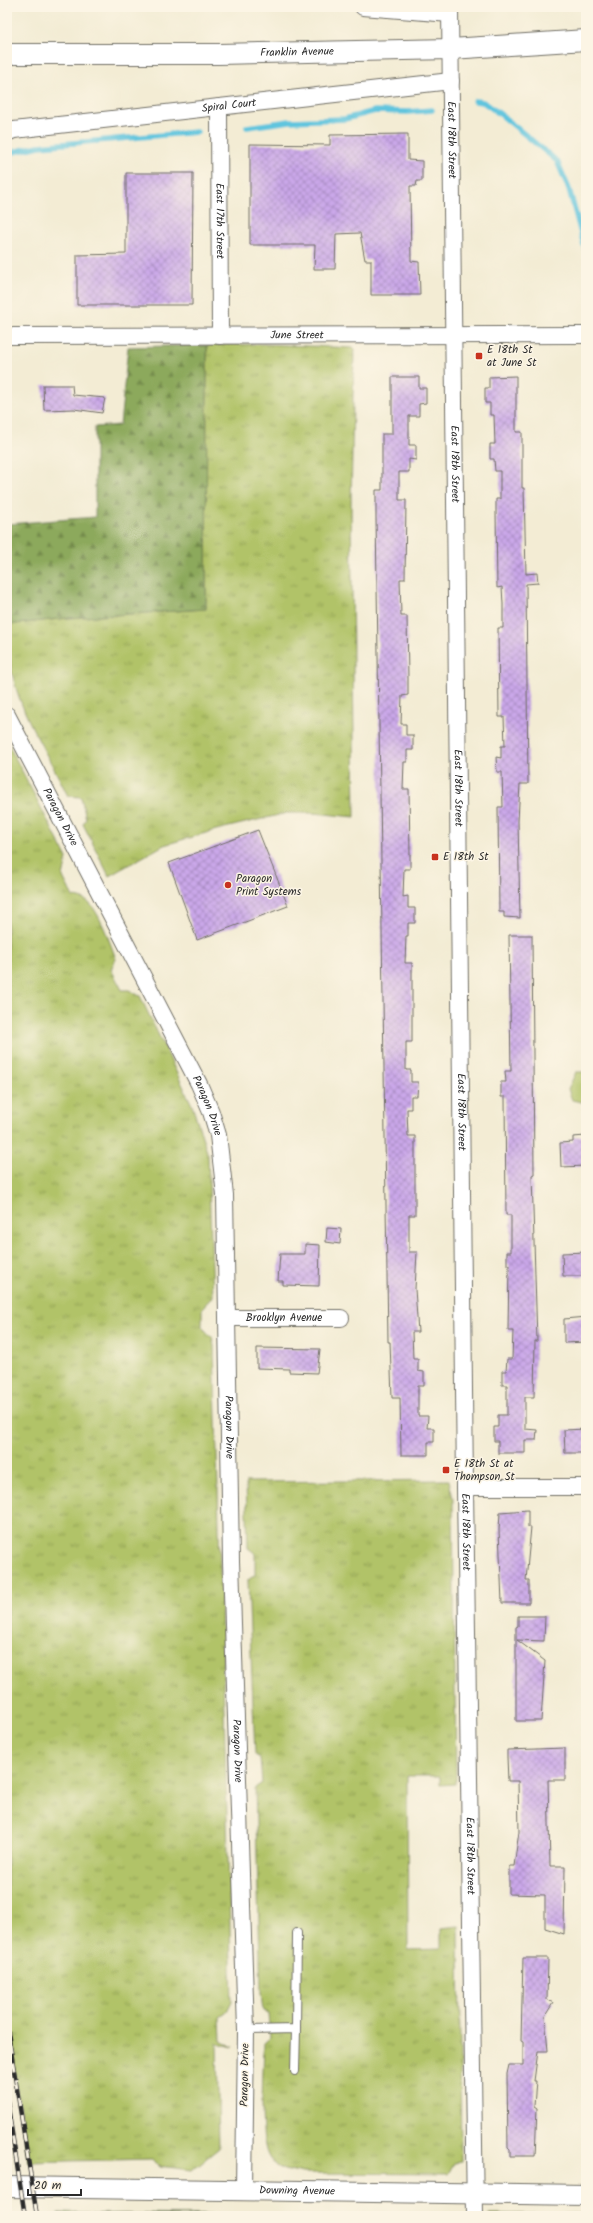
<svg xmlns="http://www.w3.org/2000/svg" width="593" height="2223" font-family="Kalam,sans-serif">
<defs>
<pattern id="grass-tufts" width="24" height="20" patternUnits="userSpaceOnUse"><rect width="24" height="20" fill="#b1c367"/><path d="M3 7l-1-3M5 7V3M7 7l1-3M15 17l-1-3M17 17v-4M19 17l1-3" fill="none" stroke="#909f55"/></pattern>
<pattern id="forest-firs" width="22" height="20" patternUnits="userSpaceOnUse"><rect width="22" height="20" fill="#8ca95c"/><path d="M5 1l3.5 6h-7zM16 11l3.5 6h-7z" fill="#738a4c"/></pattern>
<pattern id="building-cross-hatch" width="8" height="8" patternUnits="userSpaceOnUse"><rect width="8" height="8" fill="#caa7e9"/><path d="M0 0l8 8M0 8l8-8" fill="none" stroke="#a488bd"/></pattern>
</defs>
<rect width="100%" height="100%" fill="#fcf5e5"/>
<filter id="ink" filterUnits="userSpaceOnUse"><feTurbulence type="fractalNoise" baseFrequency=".025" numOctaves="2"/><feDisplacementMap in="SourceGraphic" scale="8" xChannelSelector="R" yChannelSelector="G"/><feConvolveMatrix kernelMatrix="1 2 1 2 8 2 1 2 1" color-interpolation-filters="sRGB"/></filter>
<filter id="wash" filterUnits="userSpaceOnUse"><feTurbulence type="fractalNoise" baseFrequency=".012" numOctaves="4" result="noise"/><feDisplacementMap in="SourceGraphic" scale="16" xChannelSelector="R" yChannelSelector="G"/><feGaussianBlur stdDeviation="0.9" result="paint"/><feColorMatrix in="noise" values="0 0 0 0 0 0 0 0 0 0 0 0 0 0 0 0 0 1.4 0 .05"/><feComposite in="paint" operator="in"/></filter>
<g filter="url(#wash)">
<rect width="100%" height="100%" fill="#f3ecd4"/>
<path fill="url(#grass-tufts)" stroke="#6e7749" d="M 263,344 L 354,348 L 351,505 L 355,817 L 313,813 L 287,813 L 216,830 L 164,845 L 109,876 L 83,824 L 86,819 L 81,797 L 68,796 C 38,734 7,699 7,625 L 68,618 L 206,609 L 207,345 Z
M 7,742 L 67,858 L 63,877 L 73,897 C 80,898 85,899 90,904 C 100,914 111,945 116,959 L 111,969 L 122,990 L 129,990 L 140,996 L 192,1105 L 208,1155 L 213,1296 L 202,1308 L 202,1327 L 212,1337 L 214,1346 L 232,2001 L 226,2013 L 220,2017 L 221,2040 L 233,2047 L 217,2043 L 219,2148 L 192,2170 L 159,2166 L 153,2159 L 28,2162 L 7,2026 Z
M 449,1480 L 453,1498 L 456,1784 L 440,1785 L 440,1776 L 407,1776 L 408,1950 L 441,1949 L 441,1928 L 459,1926 L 461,2162 L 454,2163 L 448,2174 L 300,2173 C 288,2171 278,2170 270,2159 C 257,2142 264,2067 264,2043 L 270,2038 L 268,2013 L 263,2011 L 261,1993 L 255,1788 L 262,1783 L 260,1758 L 255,1755 L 248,1580 L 255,1575 L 255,1553 L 248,1548 L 246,1482 Z"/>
<path fill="url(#forest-firs)" stroke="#5c6a44" d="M 207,345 L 206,609 L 68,618 L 7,625 L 7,524 L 95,517 L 95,427 L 120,425 L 128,347 Z
M 58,2213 L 275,2216 L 59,2216 Z"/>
<path fill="#b1c367" stroke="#6e7749" d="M 576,1072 L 586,1072 L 586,1103 L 572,1100 L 568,1089 Z
M 489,2214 L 586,2214 L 586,2216 L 489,2216 Z"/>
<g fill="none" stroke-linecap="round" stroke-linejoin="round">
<path stroke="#60c5de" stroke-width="5.5" d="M 475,101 L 483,102 L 500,114 L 557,161 L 569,189 L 586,252
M 247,127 L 290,121 L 345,119 L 375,111 L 408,112 L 432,110
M 13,152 L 39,146 L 197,132"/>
</g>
<g id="blocks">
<path fill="url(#building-cross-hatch)" d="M 408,134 L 408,160 L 422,161 L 422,181 L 417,181 L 416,186 L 410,186 L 411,261 L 419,262 L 420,295 L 371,295 L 371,260 L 365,260 L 360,233 L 336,234 L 335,269 L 314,269 L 315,245 L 250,245 L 250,144 L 330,145 L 330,135 Z
M 126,173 L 193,173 L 192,305 L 77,305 L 77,255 L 126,254 Z
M 516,376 L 516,432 L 522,432 L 522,488 L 524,488 L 526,574 L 537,573 L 538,583 L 526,584 L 528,784 L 520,784 L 518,821 L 520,918 L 504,917 L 504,912 L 499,912 L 498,807 L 503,807 L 502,772 L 497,772 L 496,757 L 501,758 L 501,746 L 505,746 L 504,717 L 499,717 L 498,628 L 503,628 L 503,604 L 502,587 L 497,588 L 496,512 L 496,499 L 500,499 L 500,471 L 495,471 L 494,459 L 490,459 L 490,444 L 495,444 L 494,415 L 490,415 L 490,403 L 485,403 L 485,388 L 489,388 L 489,377 Z
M 392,377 L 419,377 L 419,388 L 426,388 L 426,403 L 419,404 L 419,416 L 409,416 L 409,445 L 416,445 L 416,460 L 409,459 L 409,472 L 399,472 L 399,500 L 406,500 L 405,579 L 400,579 L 401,616 L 407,616 L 408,678 L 408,695 L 402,696 L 401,724 L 406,724 L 406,735 L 413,735 L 413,750 L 407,750 L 407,762 L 404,762 L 403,789 L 409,789 L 410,855 L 410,869 L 404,869 L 403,897 L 408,896 L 408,908 L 415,908 L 415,923 L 408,923 L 408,936 L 406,936 L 405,963 L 412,963 L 412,1042 L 406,1042 L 406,1070 L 411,1070 L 411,1082 L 418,1082 L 417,1096 L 411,1096 L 411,1109 L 407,1109 L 408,1136 L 415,1136 L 415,1215 L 409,1215 L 409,1252 L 417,1252 L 415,1289 L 418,1332 L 412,1332 L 413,1359 L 418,1359 L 418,1371 L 424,1372 L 424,1386 L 418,1386 L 418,1416 L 428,1416 L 427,1428 L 434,1428 L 434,1442 L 428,1442 L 428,1455 L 401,1455 L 400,1398 L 392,1398 L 390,1342 L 388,1342 L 376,517 L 376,490 L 382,490 L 382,434 L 392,434 Z
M 43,385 L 72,385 L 73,395 L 105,398 L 102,413 L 74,409 L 44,410 Z
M 258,830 L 288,906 L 197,940 L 169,863 Z
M 509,935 L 532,935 L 534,1174 L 532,1175 L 537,1341 L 535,1341 L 534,1397 L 525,1397 L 525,1429 L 537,1430 L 536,1440 L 525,1440 L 525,1453 L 498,1453 L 498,1441 L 494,1441 L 494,1427 L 498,1427 L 498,1415 L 507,1415 L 507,1385 L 502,1385 L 502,1371 L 506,1371 L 507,1359 L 512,1359 L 513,1331 L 508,1331 L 509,1265 L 507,1265 L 507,1252 L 511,1252 L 511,1215 L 506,1215 L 505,1097 L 501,1097 L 501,1082 L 506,1082 L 505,1071 L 511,1071 Z
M 586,1136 L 586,1166 L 561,1167 L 560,1143 L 573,1142 L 573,1137 Z
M 327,1228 L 341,1229 L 340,1244 L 326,1242 Z
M 305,1244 L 320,1245 L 319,1286 L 283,1285 L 283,1281 L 278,1281 L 280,1254 L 305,1254 Z
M 586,1252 L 586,1276 L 563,1276 L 562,1253 Z
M 586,1317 L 586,1342 L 564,1343 L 564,1319 Z
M 257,1348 L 320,1349 L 317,1373 L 289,1372 L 289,1369 L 257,1368 Z
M 586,1429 L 586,1453 L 565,1453 L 564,1430 Z
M 528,1510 L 528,1527 L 531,1527 L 526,1580 L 529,1580 L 529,1603 L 502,1603 L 499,1530 L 500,1512 Z
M 518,1616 L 545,1616 L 544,1641 L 517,1640 L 545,1661 L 541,1721 L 516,1721 L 516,1627 L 518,1626 Z
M 565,1748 L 565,1780 L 548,1780 L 550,1866 L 565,1866 L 564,1934 L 545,1928 L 545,1895 L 509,1894 L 509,1866 L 514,1866 L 519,1832 L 518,1781 L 508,1781 L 507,1757 L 507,1750 Z
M 523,1958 L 548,1958 L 547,1999 L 553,2003 L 545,2016 L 548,2051 L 538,2051 L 534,2081 L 536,2081 L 534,2106 L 537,2108 L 535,2156 L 510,2156 L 510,2150 L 508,2148 L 507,2074 L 509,2065 L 523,2065 L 523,2042 L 521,2041 Z"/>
</g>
</g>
<g filter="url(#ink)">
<use href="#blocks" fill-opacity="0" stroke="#716f66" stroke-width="1"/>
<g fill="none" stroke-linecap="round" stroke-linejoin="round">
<defs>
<path id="service" d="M 246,2030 L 296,2029 L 297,1933
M 295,2071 L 296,2029"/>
<g id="minor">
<path d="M 363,7 L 450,14"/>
<path id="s1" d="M 450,7 L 465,1487 L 475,2216"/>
<path id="s2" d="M 219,107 L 220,336"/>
<path id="s3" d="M 7,133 L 14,130 L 451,81"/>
<path id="s4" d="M 7,336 L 586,335"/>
<path id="s5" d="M 7,715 L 199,1084 L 211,1112 L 218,1135 L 225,1195 L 231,1561 L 246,2030 L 244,2190"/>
<path id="s6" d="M 228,1318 L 341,1318"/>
<path d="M 465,1487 L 586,1487"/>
</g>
<g id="tertiary">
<path id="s7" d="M 7,54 L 219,54 L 451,49 L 586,40"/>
<path id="s8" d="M 7,2187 L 586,2195"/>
</g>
</defs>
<use href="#service" stroke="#716f66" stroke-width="10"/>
<use href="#minor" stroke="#716f66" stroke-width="18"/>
<use href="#tertiary" stroke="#716f66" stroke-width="22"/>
<use href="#service" stroke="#fff" stroke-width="8"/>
<use href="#minor" stroke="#fff" stroke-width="16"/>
<use href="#tertiary" stroke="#fff" stroke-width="20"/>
<defs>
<path id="rail" d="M 7,2026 L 37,2216
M 7,2101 L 25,2216"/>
</defs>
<use href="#rail" stroke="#2b2b2b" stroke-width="4.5"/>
<use href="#rail" stroke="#fcf5e5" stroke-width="3" stroke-dasharray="9" stroke-linecap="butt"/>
</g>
</g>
<g fill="#c8321e" stroke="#fcf5e5" stroke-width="1.5">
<rect x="475" y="352" width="8" height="8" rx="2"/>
<rect x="431" y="853" width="8" height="8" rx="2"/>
<circle cx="228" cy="885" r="4"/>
<rect x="442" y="1466" width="8" height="8" rx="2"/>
</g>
<g text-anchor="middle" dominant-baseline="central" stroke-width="3" stroke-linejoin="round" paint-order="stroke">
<g font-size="11" fill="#2b2b2b" stroke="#fcf5e5">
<text stroke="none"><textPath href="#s7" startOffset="290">Franklin Avenue</textPath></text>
<text stroke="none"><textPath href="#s3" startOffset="224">Spiral Court</textPath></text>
<text stroke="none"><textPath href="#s1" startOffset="133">East 18th Street</textPath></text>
<text stroke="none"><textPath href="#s2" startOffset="114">East 17th Street</textPath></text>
<text stroke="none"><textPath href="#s4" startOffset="290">June Street</textPath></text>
<text stroke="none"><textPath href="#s1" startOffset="457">East 18th Street</textPath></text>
<text stroke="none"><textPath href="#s1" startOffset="781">East 18th Street</textPath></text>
<text stroke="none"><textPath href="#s5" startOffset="115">Paragon Drive</textPath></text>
<text stroke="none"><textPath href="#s5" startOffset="439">Paragon Drive</textPath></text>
<text stroke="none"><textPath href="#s1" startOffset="1105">East 18th Street</textPath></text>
<text stroke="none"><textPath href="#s6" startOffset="56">Brooklyn Avenue</textPath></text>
<text stroke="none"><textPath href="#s5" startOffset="763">Paragon Drive</textPath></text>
<text stroke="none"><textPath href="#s1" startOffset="1525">East 18th Street</textPath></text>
<text stroke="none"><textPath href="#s5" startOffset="1087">Paragon Drive</textPath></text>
<text stroke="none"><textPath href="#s1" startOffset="1849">East 18th Street</textPath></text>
<text transform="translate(245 2075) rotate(-89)">Paragon Drive</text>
<text stroke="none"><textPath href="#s8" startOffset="290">Downing Avenue</textPath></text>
</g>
<g font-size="11" fill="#2b2b2b" stroke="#fcf5e5" text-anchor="start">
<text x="487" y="350">E 18th St<tspan x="487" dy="13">at June St</tspan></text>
<text x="443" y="857">E 18th St</text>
<text x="236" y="879">Paragon<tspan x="236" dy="13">Print Systems</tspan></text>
<text x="454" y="1464">E 18th St at<tspan x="454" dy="13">Thompson St</tspan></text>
</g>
</g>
<rect width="593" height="2223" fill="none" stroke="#fcf5e5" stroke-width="24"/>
<path d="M28 2189v6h53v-6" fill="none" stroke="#2b2b2b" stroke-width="2"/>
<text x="34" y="2189" font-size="12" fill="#2b2b2b" stroke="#fcf5e5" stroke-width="3" paint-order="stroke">20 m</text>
</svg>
